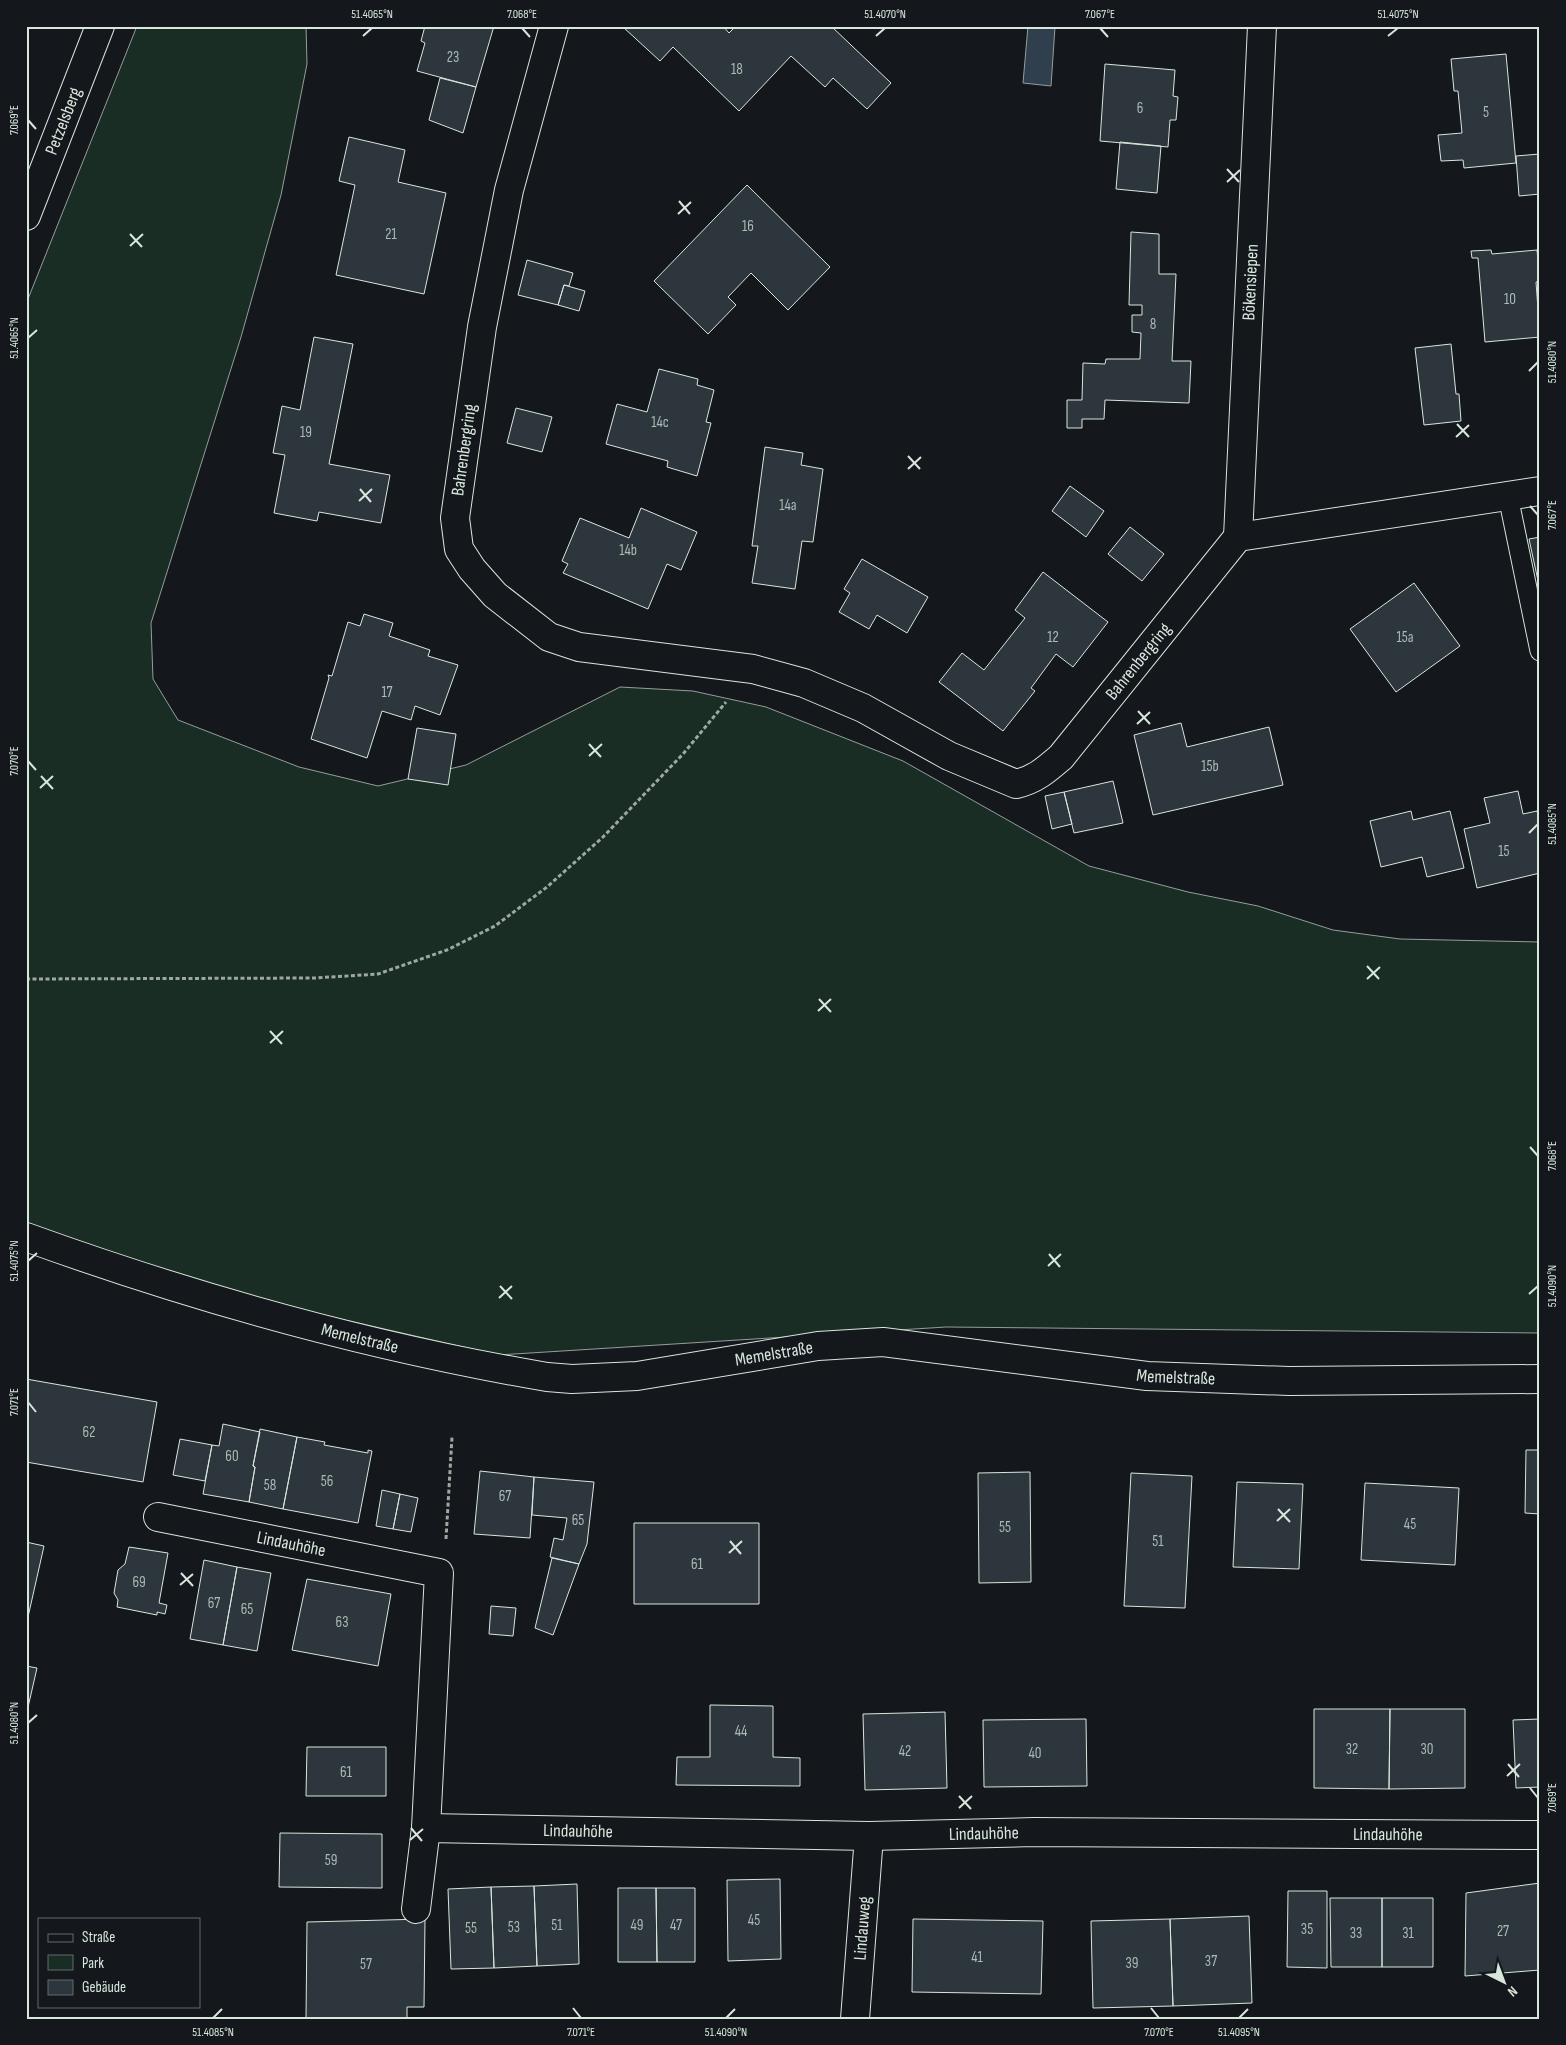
<svg xmlns="http://www.w3.org/2000/svg" width="1566" height="2045" font-family="'Sofia Sans Condensed',sans-serif">
<rect width="100%" height="100%" fill="#14181c"/>
<path fill="#1a2d24" stroke="#939e99" d="M 137,26 L 306,26 L 307,64 L 281,195 L 241,337 L 151,623 L 153,679 L 178,720 L 299,767 L 378,786 L 466,765 L 620,687 L 693,691 L 766,707 L 903,761 L 1089,866 L 1188,892 L 1258,906 L 1333,930 L 1400,939 L 1540,942 L 1540,1333 L 946,1327 L 498,1355 L 293,1308 L 147,1266 L 26,1228 L 26,304 Z"/>
<path fill="#2f3f4d" stroke="#939e99" d="M 1028,26 L 1055,27 L 1051,86 L 1023,83 Z"/>
<path fill="#2c363c" stroke="#d8e6dc" d="M 425,26 L 494,26 L 476,87 L 417,71 L 425,43 L 421,41 Z
M 723,26 L 729,33 L 736,26 L 831,26 L 891,83 L 867,109 L 833,78 L 825,87 L 791,56 L 739,111 L 673,47 L 660,61 L 623,27 Z
M 1506,54 L 1516,163 L 1464,168 L 1463,160 L 1441,161 L 1438,135 L 1462,133 L 1458,91 L 1454,91 L 1451,59 Z
M 1105,64 L 1175,70 L 1173,96 L 1178,97 L 1176,120 L 1170,120 L 1168,147 L 1100,141 Z
M 440,78 L 476,87 L 463,133 L 429,120 Z
M 349,137 L 405,150 L 398,182 L 446,193 L 424,294 L 336,275 L 355,185 L 339,181 Z
M 1120,142 L 1161,146 L 1157,193 L 1116,189 Z
M 1540,154 L 1540,194 L 1519,196 L 1516,156 Z
M 747,185 L 830,267 L 788,310 L 751,273 L 728,297 L 736,305 L 708,334 L 654,281 Z
M 1131,232 L 1159,234 L 1159,274 L 1176,274 L 1172,361 L 1191,361 L 1189,403 L 1105,400 L 1104,419 L 1082,419 L 1082,428 L 1067,428 L 1067,400 L 1082,400 L 1083,363 L 1105,364 L 1106,359 L 1140,359 L 1141,333 L 1132,332 L 1132,315 L 1142,315 L 1142,305 L 1129,305 Z
M 1491,250 L 1492,254 L 1537,250 L 1540,281 L 1536,282 L 1540,337 L 1485,342 L 1478,258 L 1472,258 L 1471,251 Z
M 527,260 L 573,273 L 569,286 L 564,285 L 558,305 L 518,295 Z
M 564,285 L 585,291 L 579,311 L 558,305 Z
M 314,337 L 353,344 L 329,464 L 390,475 L 381,523 L 319,512 L 317,521 L 274,513 L 285,455 L 273,453 L 282,406 L 300,410 Z
M 1451,344 L 1456,394 L 1459,394 L 1461,421 L 1424,425 L 1415,348 Z
M 659,369 L 698,379 L 697,385 L 714,390 L 706,422 L 711,423 L 697,476 L 667,467 L 668,461 L 606,444 L 617,404 L 647,412 Z
M 516,408 L 552,417 L 542,452 L 507,443 Z
M 765,447 L 803,453 L 801,465 L 823,469 L 813,542 L 802,541 L 795,589 L 752,583 L 758,546 L 752,546 Z
M 1070,486 L 1104,511 L 1086,537 L 1052,511 Z
M 641,508 L 697,532 L 681,570 L 667,564 L 648,609 L 563,573 L 568,564 L 562,561 L 580,518 L 629,538 Z
M 1130,527 L 1164,554 L 1142,581 L 1108,554 Z
M 1540,537 L 1540,590 L 1529,539 Z
M 862,559 L 928,597 L 907,633 L 877,615 L 869,629 L 839,612 L 850,593 L 844,589 Z
M 1043,572 L 1108,622 L 1073,667 L 1056,654 L 1031,688 L 1035,691 L 1003,731 L 939,682 L 962,653 L 984,670 L 1025,618 L 1015,610 Z
M 1414,583 L 1460,646 L 1396,692 L 1350,629 Z
M 364,614 L 393,623 L 389,636 L 430,650 L 428,656 L 458,665 L 440,715 L 415,706 L 411,720 L 382,711 L 367,758 L 311,739 L 329,678 L 328,675 L 332,676 L 348,622 L 360,626 Z
M 1181,723 L 1187,747 L 1269,727 L 1283,785 L 1153,815 L 1134,735 Z
M 417,728 L 456,734 L 448,785 L 408,779 Z
M 1113,781 L 1123,823 L 1074,833 L 1064,792 Z
M 1518,791 L 1523,814 L 1537,811 L 1540,823 L 1540,873 L 1477,888 L 1464,829 L 1490,823 L 1484,798 Z
M 1064,792 L 1072,824 L 1052,829 L 1045,796 Z
M 1411,811 L 1413,820 L 1450,811 L 1464,868 L 1427,877 L 1422,857 L 1381,867 L 1370,821 Z
M 26,1379 L 157,1402 L 143,1482 L 26,1462 Z
M 223,1424 L 260,1432 L 253,1466 L 255,1467 L 249,1502 L 203,1494 L 212,1445 L 219,1446 Z
M 260,1429 L 297,1437 L 283,1509 L 249,1502 L 255,1467 L 253,1466 Z
M 297,1437 L 325,1442 L 324,1445 L 368,1453 L 368,1450 L 372,1451 L 358,1523 L 283,1509 Z
M 180,1439 L 212,1445 L 205,1481 L 173,1475 Z
M 1526,1450 L 1540,1450 L 1540,1514 L 1525,1513 Z
M 480,1471 L 534,1477 L 530,1538 L 474,1534 Z
M 1030,1472 L 1031,1582 L 979,1583 L 978,1473 Z
M 1131,1473 L 1192,1476 L 1185,1608 L 1124,1606 Z
M 534,1477 L 594,1482 L 587,1544 L 579,1564 L 550,1557 L 554,1538 L 563,1540 L 567,1518 L 532,1515 Z
M 1237,1482 L 1303,1484 L 1299,1569 L 1233,1567 Z
M 1365,1483 L 1459,1488 L 1455,1565 L 1361,1560 Z
M 382,1490 L 400,1494 L 393,1529 L 376,1526 Z
M 400,1494 L 418,1498 L 411,1532 L 393,1529 Z
M 634,1523 L 759,1523 L 759,1604 L 634,1604 Z
M 26,1542 L 44,1546 L 28,1617 L 26,1617 Z
M 129,1547 L 168,1553 L 159,1603 L 167,1605 L 165,1614 L 157,1612 L 157,1615 L 117,1607 L 118,1600 L 114,1593 L 118,1570 L 125,1564 Z
M 552,1558 L 579,1564 L 553,1635 L 535,1628 Z
M 204,1560 L 237,1567 L 223,1645 L 190,1639 Z
M 237,1567 L 271,1573 L 257,1651 L 223,1645 Z
M 307,1579 L 391,1594 L 378,1666 L 292,1650 Z
M 491,1606 L 516,1608 L 513,1636 L 489,1634 Z
M 26,1666 L 37,1668 L 26,1716 Z
M 710,1705 L 773,1706 L 773,1757 L 800,1758 L 800,1786 L 676,1785 L 677,1757 L 710,1757 Z
M 1314,1709 L 1390,1709 L 1389,1789 L 1314,1788 Z
M 1390,1709 L 1465,1709 L 1465,1788 L 1389,1789 Z
M 945,1712 L 947,1788 L 865,1790 L 863,1714 Z
M 1086,1719 L 1087,1786 L 984,1787 L 983,1720 Z
M 1540,1719 L 1540,1787 L 1516,1788 L 1513,1720 Z
M 307,1747 L 386,1747 L 386,1796 L 306,1796 Z
M 280,1833 L 382,1834 L 382,1888 L 279,1887 Z
M 780,1879 L 781,1959 L 728,1961 L 727,1880 Z
M 1540,1883 L 1540,1970 L 1465,1976 L 1466,1893 Z
M 577,1884 L 579,1964 L 537,1966 L 534,1886 Z
M 534,1886 L 537,1966 L 494,1968 L 491,1887 Z
M 491,1887 L 494,1968 L 451,1969 L 448,1889 Z
M 618,1888 L 656,1888 L 657,1962 L 618,1962 Z
M 656,1888 L 695,1888 L 695,1962 L 657,1962 Z
M 1288,1891 L 1327,1891 L 1327,1968 L 1287,1967 Z
M 1330,1898 L 1382,1898 L 1382,1967 L 1331,1967 Z
M 1382,1898 L 1433,1898 L 1433,1967 L 1382,1967 Z
M 1249,1916 L 1252,2003 L 1173,2006 L 1170,1919 Z
M 425,1919 L 424,2007 L 407,2007 L 407,2019 L 306,2019 L 307,1922 Z
M 913,1919 L 1043,1921 L 1041,1994 L 912,1992 Z
M 1170,1919 L 1173,2006 L 1093,2008 L 1091,1921 Z"/>
<g fill="none" stroke-linecap="round" stroke-linejoin="round">
<defs>
<path id="service" d="M 1508,496 L 1540,651"/>
<g id="minor">
<path id="s1" d="M 554,26 L 509,190 L 482,327 L 455,518 L 459,549 L 472,569 L 495,595 L 549,637 L 579,647 L 753,669 L 804,683 L 863,708 L 949,756 L 1016,784 C 1035,780 1047,769 1061,757 L 1238,537 L 1540,491"/>
<path id="s2" d="M 1238,537 L 1262,26"/>
<path id="s3" d="M 26,1237 C 195,1298 370,1347 547,1377 L 572,1379 L 637,1376 L 818,1346 L 883,1342 L 1147,1376 L 1289,1381 L 1540,1379"/>
<path id="s4" d="M 158,1517 L 439,1573 L 426,1828 L 416,1909"/>
<path id="s5" d="M 426,1828 L 869,1836 L 1034,1832 L 1540,1835"/>
<path id="s6" d="M 855,2019 L 869,1836"/>
</g>
<g id="secondary">
<path id="s7" d="M 26,216 L 100,26"/>
</g>
</defs>
<use href="#service" stroke="#d8e6dc" stroke-width="21"/>
<use href="#minor" stroke="#d8e6dc" stroke-width="30"/>
<use href="#secondary" stroke="#d8e6dc" stroke-width="30"/>
<path stroke="#9da8a2" stroke-width="3" stroke-dasharray="4 2.5" stroke-linecap="butt" d="M 26,979 L 315,978 L 378,974 L 447,950 L 495,926 L 547,887 L 603,837 L 683,754 L 726,702
M 446,1539 L 452,1437"/>
<use href="#service" stroke="#14181c" stroke-width="19"/>
<use href="#minor" stroke="#14181c" stroke-width="28"/>
<use href="#secondary" stroke="#14181c" stroke-width="28"/>
</g>
<path fill="none" stroke="#d8e6dc" stroke-width="2" d="M 522,28 L 530,37M 1100,28 L 1108,37M 363,36 L 372,28M 876,36 L 885,28M 1388,36 L 1398,28M 28,120 L 36,129M 1227,169 L 1239,182M 1227,182 L 1240,170M 679,201 L 690,214M 678,214 L 691,202M 130,234 L 142,247M 130,246 L 143,234M 28,338 L 37,330M 1529,371 L 1538,362M 1457,424 L 1469,437M 1456,437 L 1469,425M 908,456 L 920,469M 908,469 L 921,457M 360,489 L 371,502M 359,501 L 372,489M 1530,506 L 1538,515M 1138,711 L 1150,724M 1137,724 L 1150,712M 589,744 L 601,757M 589,756 L 602,744M 28,761 L 36,770M 41,776 L 53,789M 40,788 L 53,776M 1529,833 L 1538,824M 1367,966 L 1379,979M 1367,979 L 1380,967M 819,999 L 831,1012M 818,1011 L 831,999M 270,1031 L 282,1044M 270,1043 L 283,1031M 1530,1147 L 1538,1156M 1049,1254 L 1060,1267M 28,1261 L 37,1253M 1048,1266 L 1061,1254M 500,1286 L 512,1299M 1529,1294 L 1538,1286M 499,1298 L 512,1286M 28,1402 L 36,1412M 1278,1509 L 1290,1522M 1277,1521 L 1290,1509M 730,1541 L 741,1554M 729,1553 L 742,1541M 181,1573 L 193,1586M 180,1585 L 193,1574M 28,1723 L 37,1715M 1508,1764 L 1519,1777M 1507,1776 L 1520,1764M 1530,1788 L 1538,1798M 959,1796 L 971,1809M 959,1808 L 972,1796M 411,1828 L 422,1841M 410,1840 L 423,1829M 573,2008 L 581,2018M 1151,2008 L 1159,2018M 213,2018 L 222,2009M 726,2018 L 735,2009M 1239,2018 L 1248,2009"/>
<g text-anchor="middle" dominant-baseline="central" stroke-width="4" stroke-linejoin="round" paint-order="stroke">
<g font-size="15" fill="#adbab4">
<text x="453" y="57">23</text>
<text x="737" y="69">18</text>
<text x="1140" y="108">6</text>
<text x="1486" y="112">5</text>
<text x="748" y="226">16</text>
<text x="391" y="234">21</text>
<text x="1510" y="299">10</text>
<text x="1153" y="324">8</text>
<text x="660" y="422">14c</text>
<text x="306" y="432">19</text>
<text x="788" y="505">14a</text>
<text x="628" y="550">14b</text>
<text x="1053" y="637">12</text>
<text x="1405" y="637">15a</text>
<text x="387" y="692">17</text>
<text x="1210" y="766">15b</text>
<text x="1504" y="851">15</text>
<text x="89" y="1432">62</text>
<text x="232" y="1456">60</text>
<text x="327" y="1481">56</text>
<text x="270" y="1485">58</text>
<text x="505" y="1496">67</text>
<text x="578" y="1520">65</text>
<text x="1410" y="1524">45</text>
<text x="1005" y="1527">55</text>
<text x="1158" y="1541">51</text>
<text x="697" y="1564">61</text>
<text x="139" y="1582">69</text>
<text x="214" y="1603">67</text>
<text x="247" y="1609">65</text>
<text x="342" y="1622">63</text>
<text x="741" y="1731">44</text>
<text x="1352" y="1749">32</text>
<text x="1427" y="1749">30</text>
<text x="905" y="1751">42</text>
<text x="1035" y="1753">40</text>
<text x="346" y="1772">61</text>
<text x="331" y="1860">59</text>
<text x="754" y="1920">45</text>
<text x="557" y="1925">51</text>
<text x="637" y="1925">49</text>
<text x="676" y="1925">47</text>
<text x="514" y="1927">53</text>
<text x="471" y="1928">55</text>
<text x="1307" y="1929">35</text>
<text x="1503" y="1931">27</text>
<text x="1356" y="1933">33</text>
<text x="1408" y="1933">31</text>
<text x="977" y="1957">41</text>
<text x="1211" y="1961">37</text>
<text x="1132" y="1963">39</text>
<text x="366" y="1964">57</text>
</g>
<g font-size="18" fill="#d8e6dc" stroke="#14181c">
<text stroke="none"><textPath href="#s7" startOffset="102">Petzelsberg</textPath></text>
<text stroke="none"><textPath href="#s2" startOffset="255">Bökensiepen</textPath></text>
<text transform="translate(464 450) rotate(-82)">Bahrenbergring</text>
<text stroke="none"><textPath href="#s1" startOffset="1332">Bahrenbergring</textPath></text>
<text stroke="none"><textPath href="#s3" startOffset="349">Memelstraße</textPath></text>
<text stroke="none"><textPath href="#s3" startOffset="769">Memelstraße</textPath></text>
<text stroke="none"><textPath href="#s3" startOffset="1174">Memelstraße</textPath></text>
<text stroke="none"><textPath href="#s4" startOffset="136">Lindauhöhe</textPath></text>
<text stroke="none"><textPath href="#s5" startOffset="152">Lindauhöhe</textPath></text>
<text stroke="none"><textPath href="#s5" startOffset="558">Lindauhöhe</textPath></text>
<text stroke="none"><textPath href="#s5" startOffset="962">Lindauhöhe</textPath></text>
<text stroke="none"><textPath href="#s6" startOffset="91">Lindauweg</textPath></text>
</g>
</g>
<rect width="1566" height="2045" fill="none" stroke="#14181c" stroke-width="55"/>
<rect x="38" y="1918" width="162" height="90" fill="#14181c" stroke="#626a69"/>
<rect x="48" y="1934" width="25" height="8" fill="#14181c" stroke="#626a69"/>
<text x="82" y="1942" font-size="15" fill="#d8e6dc">Straße</text>
<rect x="48" y="1955" width="25" height="15" fill="#1a2d24" stroke="#626a69"/>
<text x="82" y="1968" font-size="15" fill="#d8e6dc">Park</text>
<rect x="48" y="1980" width="25" height="15" fill="#2c363c" stroke="#626a69"/>
<text x="82" y="1992" font-size="15" fill="#d8e6dc">Gebäude</text>
<g transform="translate(1504 1982) rotate(138)" stroke="#14181c" stroke-width="4" paint-order="stroke">
<path d="M0-4L9 19L0 12L-9 19Z" fill="#d8e6dc"/>
<text y="-8" font-size="14" font-weight="bold" text-anchor="middle" fill="#d8e6dc">N</text>
</g>
<rect x="28" y="28" width="1510" height="1990" fill="none" stroke="#d8e6dc" stroke-width="2"/>
<g font-size="12" text-anchor="middle" fill="#d8e6dc">
<text x="372" y="18">51.4065°N</text>
<text x="522" y="18">7.068°E</text>
<text x="885" y="18">51.4070°N</text>
<text x="1100" y="18">7.067°E</text>
<text x="1398" y="18">51.4075°N</text>
<text transform="translate(14 120) rotate(-90)" y="4">7.069°E</text>
<text transform="translate(14 338) rotate(-90)" y="4">51.4065°N</text>
<text transform="translate(1552 362) rotate(-90)" y="4">51.4080°N</text>
<text transform="translate(1552 515) rotate(-90)" y="4">7.067°E</text>
<text transform="translate(14 761) rotate(-90)" y="4">7.070°E</text>
<text transform="translate(1552 824) rotate(-90)" y="4">51.4085°N</text>
<text transform="translate(1552 1156) rotate(-90)" y="4">7.068°E</text>
<text transform="translate(14 1261) rotate(-90)" y="4">51.4075°N</text>
<text transform="translate(1552 1286) rotate(-90)" y="4">51.4090°N</text>
<text transform="translate(14 1402) rotate(-90)" y="4">7.071°E</text>
<text transform="translate(14 1723) rotate(-90)" y="4">51.4080°N</text>
<text transform="translate(1552 1798) rotate(-90)" y="4">7.069°E</text>
<text x="213" y="2036">51.4085°N</text>
<text x="581" y="2036">7.071°E</text>
<text x="726" y="2036">51.4090°N</text>
<text x="1159" y="2036">7.070°E</text>
<text x="1239" y="2036">51.4095°N</text>
</g>
</svg>
